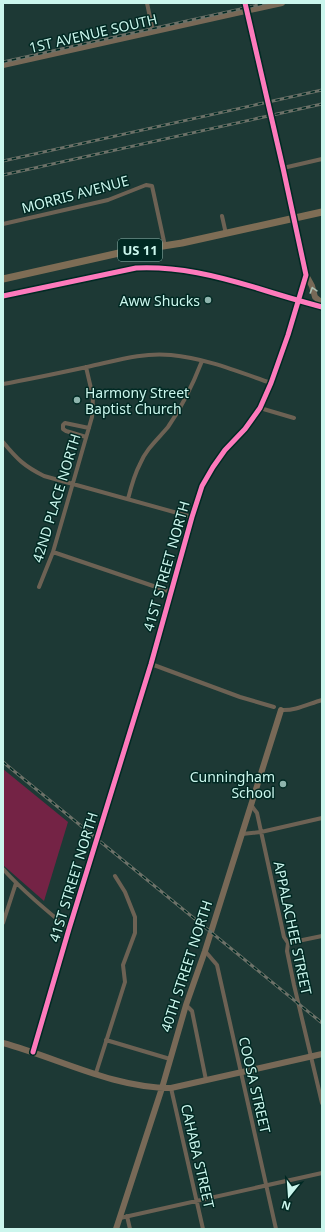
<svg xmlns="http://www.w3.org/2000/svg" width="325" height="1232" font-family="'Noto Sans',sans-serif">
<rect width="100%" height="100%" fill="#1d3935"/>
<path fill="#742345" d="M 3,769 L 68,822 L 44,901 L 3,865 Z"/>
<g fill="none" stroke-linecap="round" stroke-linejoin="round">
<path stroke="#6d6254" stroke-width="4" d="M 147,3 L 153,32
M 283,168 L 322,159
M 222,216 L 226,234
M 3,224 L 108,200 L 146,185 L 152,186 L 165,246
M 3,384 C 31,379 59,373 87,367 C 115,361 142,352 171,355 C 205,358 239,372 271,383
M 260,408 L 294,418
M 86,437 L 66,431 L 63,429 L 63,425 L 65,423 L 89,428
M 3,442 C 17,459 24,466 44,476 L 192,517
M 128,499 C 131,487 134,475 140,464 C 146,449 158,439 168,427 C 182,407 193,384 202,361
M 53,552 L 171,592
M 39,587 L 53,552 L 92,417 L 93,397 L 86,367
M 151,664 L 240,697 L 274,707
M 281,710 C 296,711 308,704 322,700
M 251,805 L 257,813 L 284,937 L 288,943 L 287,951 L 294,985 L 322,1103
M 242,834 L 261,832 L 322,818
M 3,869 C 23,891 46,910 69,929
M 3,923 L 16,883
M 288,943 L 322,936
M 205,951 L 217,965 L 276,1229
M 186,1005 L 192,1011 L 206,1080
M 106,1040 L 170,1059
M 33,1052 L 69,929 L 151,664 L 192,517 L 202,486 L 213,467 L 225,450 L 245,429 L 260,408 L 271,383 L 288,335 L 306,275 L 283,168 L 245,3
M 96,1073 L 125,982 L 123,965 L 135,933 L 135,917 L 125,892 L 115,876
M 171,1088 L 203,1229
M 127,1216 L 130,1229
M 120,1218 L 322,1173"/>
<path stroke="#786957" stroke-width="6" d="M 3,65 L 282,3
M 306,275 L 312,286 L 315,297 L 322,303
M 3,296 L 136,268 C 178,266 217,276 257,288 C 279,295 300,301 322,307
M 3,1043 C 58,1058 113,1088 171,1088 L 322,1054
M 116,1229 L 162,1088 L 186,1005 L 205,951 L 281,710"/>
<path stroke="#7e6d55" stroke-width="7" d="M 3,279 L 119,253 L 182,243 L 322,212"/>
<defs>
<path id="rail" d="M 3,62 L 267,3
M 3,161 L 322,90
M 3,175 L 322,104
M 3,762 L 322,1023"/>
</defs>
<use href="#rail" stroke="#6c7168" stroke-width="3"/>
<use href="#rail" stroke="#002923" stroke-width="1.5" stroke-dasharray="4.5" stroke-linecap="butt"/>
<defs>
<path id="cycleway" d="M 3,296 L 136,268 C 178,266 217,276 257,288 C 279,295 300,301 322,307
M 33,1052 L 69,929 L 151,664 L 192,517 L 202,486 L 213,467 L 225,450 L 245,429 L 260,408 L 271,383 L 288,335 L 306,275 L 283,168 L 245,3"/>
</defs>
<use href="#cycleway" stroke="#002923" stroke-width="8"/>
<use href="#cycleway" stroke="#fd7abc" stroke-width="5"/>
</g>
<defs><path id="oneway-chevron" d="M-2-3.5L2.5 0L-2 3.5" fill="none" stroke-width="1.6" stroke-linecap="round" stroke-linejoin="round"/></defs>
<use stroke="#aabeb1" href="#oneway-chevron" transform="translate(313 290) rotate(-107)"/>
<g fill="#8eb4ad" stroke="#002923" stroke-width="1.5">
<circle cx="208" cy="300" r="4"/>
<circle cx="77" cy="400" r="4"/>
<circle cx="283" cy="784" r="4"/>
</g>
<g text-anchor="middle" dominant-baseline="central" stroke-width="3" stroke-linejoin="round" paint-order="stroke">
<rect fill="#002923" stroke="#8eb8b0" stroke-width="1" x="118" y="239" width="44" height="22" rx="3"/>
<g font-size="13" font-weight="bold" fill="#cbf6ed">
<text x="140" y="250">US 11</text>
</g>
<g font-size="14" fill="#cbf6ed" stroke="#002923">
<text transform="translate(93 33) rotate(-13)">1ST AVENUE SOUTH</text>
<text transform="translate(75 194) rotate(-15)">MORRIS AVENUE</text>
<text transform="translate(56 498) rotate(-73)">42ND PLACE NORTH</text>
<text transform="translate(166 566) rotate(-74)">41ST STREET NORTH</text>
<text transform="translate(73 877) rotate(-73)">41ST STREET NORTH</text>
<text transform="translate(293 928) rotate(78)">APPALACHEE STREET</text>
<text transform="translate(186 966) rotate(-72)">40TH STREET NORTH</text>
<text transform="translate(255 1085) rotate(77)">COOSA STREET</text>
<text transform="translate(198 1156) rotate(77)">CAHABA STREET</text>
</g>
<g font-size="14" fill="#cbf6ed" stroke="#002923" text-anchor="end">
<text x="200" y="300">Aww Shucks</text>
<text x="85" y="392" text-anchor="start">Harmony Street<tspan x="85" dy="16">Baptist Church</tspan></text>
<text x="275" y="776">Cunningham<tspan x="275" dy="16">School</tspan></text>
</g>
</g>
<rect width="325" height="1232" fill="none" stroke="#cbf6ed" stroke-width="8"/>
<g transform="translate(289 1196) rotate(197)" stroke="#002923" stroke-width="3" paint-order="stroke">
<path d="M0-3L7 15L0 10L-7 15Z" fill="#cbf6ed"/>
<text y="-6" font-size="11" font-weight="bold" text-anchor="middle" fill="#cbf6ed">N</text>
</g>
</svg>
